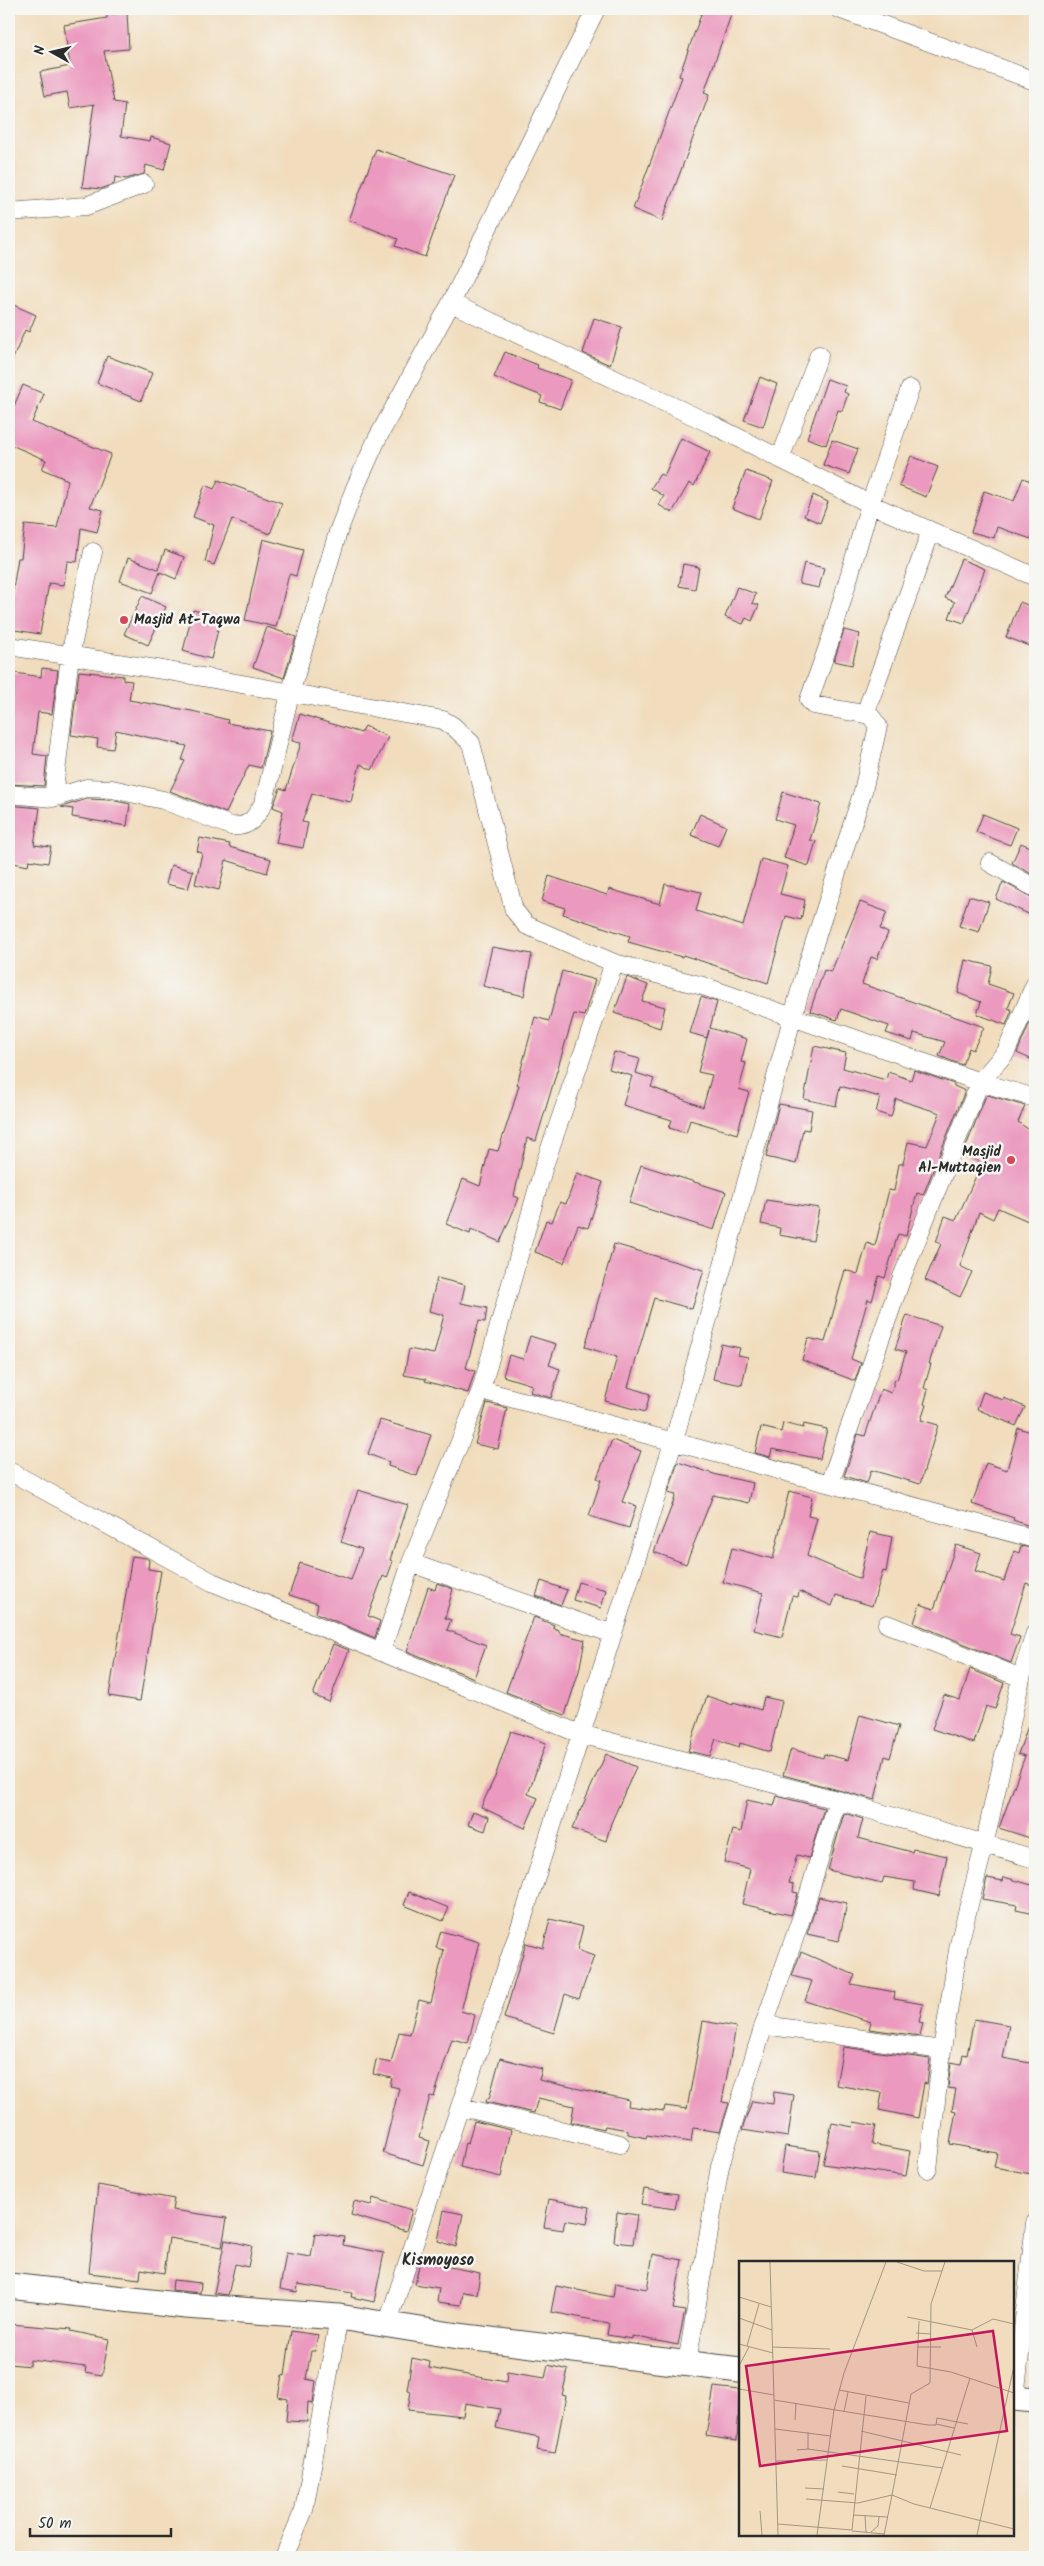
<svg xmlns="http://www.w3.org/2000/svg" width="1044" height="2566" font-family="Kalam,sans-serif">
<rect width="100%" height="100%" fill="#f6f6f2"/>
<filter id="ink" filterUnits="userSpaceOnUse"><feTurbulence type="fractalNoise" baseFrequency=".02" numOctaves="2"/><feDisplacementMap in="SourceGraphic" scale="10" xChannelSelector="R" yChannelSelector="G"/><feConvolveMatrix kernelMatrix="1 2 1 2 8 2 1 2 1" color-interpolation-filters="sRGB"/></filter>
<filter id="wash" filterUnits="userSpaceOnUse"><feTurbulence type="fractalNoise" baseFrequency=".0096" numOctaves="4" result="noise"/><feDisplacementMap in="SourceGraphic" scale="20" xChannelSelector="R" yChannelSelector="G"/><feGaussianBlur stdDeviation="1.12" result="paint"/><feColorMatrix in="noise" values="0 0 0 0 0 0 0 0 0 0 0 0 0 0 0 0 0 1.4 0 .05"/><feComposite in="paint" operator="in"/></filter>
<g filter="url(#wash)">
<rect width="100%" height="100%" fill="#f1ddbd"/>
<g id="blocks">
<path fill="#eb99be" d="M 703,9 L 733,9 L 704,93 L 709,95 L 662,221 L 633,209 L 682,77 L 679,76 Z
M 127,13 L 129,49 L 104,51 L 114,102 L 125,104 L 121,136 L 150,141 L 151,137 L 171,143 L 164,170 L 146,165 L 144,174 L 126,179 L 115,177 L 114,184 L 101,189 L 82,187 L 94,104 L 70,108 L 67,92 L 45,96 L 40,72 L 70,66 L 64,25 L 107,18 L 107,14 Z
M 376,149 L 454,175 L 425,257 L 395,246 L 398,239 L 349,220 Z
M 9,303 L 36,315 L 29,332 L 25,330 L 9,368 Z
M 594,318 L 622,327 L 610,365 L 583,353 Z
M 505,352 L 538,365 L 537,368 L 571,380 L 560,409 L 540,402 L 542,396 L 494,377 Z
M 107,356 L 152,373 L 141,401 L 97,383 Z
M 760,377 L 777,384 L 763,427 L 744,420 Z
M 827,379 L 846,386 L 844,392 L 848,394 L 842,411 L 838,410 L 826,445 L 807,438 Z
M 23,385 L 44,394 L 32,422 L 111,454 L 90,507 L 103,510 L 97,532 L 81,528 L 77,562 L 67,561 L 64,585 L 49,583 L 40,634 L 9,629 L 9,614 L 18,558 L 21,558 L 25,525 L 57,528 L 68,480 L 42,469 L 46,460 L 9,444 L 9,404 L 14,406 Z
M 681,438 L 710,452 L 694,486 L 689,483 L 672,513 L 659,505 L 664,496 L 651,488 L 660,474 L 664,476 Z
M 832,440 L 858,449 L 849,474 L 823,465 Z
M 911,456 L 938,467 L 926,497 L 899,486 Z
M 746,471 L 773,481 L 759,519 L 732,508 Z
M 1023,478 L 1035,483 L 1035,526 L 1031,539 L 997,527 L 994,538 L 971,532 L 984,491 L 1014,501 Z
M 218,480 L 282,503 L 270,534 L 232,519 L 214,565 L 205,562 L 214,525 L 193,517 L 205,485 L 214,489 Z
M 813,495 L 828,502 L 820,523 L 804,516 Z
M 263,539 L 303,550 L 296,576 L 289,574 L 276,627 L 245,620 Z
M 165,550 L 184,557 L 176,579 L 160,572 L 152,593 L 120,581 L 128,558 L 158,569 Z
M 961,559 L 985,569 L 964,623 L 949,618 L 955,602 L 945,598 Z
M 804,563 L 824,568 L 819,588 L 799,584 Z
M 683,564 L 699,567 L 695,589 L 679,586 Z
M 737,587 L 756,594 L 752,603 L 759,605 L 752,621 L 746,618 L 743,624 L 725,617 Z
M 142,596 L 166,607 L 148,645 L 124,634 Z
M 1020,602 L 1035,608 L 1035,633 L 1030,646 L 1006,637 Z
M 193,610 L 221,617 L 211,659 L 183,651 Z
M 267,627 L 296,637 L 284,678 L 253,667 Z
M 844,630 L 860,634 L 852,665 L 834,661 Z
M 42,668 L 58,670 L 52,714 L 38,712 L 33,754 L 47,756 L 44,786 L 9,784 L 9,672 L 41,677 Z
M 79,671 L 123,676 L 123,680 L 132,681 L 129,700 L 192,711 L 228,720 L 227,723 L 270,731 L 261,768 L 249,765 L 226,813 L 170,791 L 185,761 L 182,760 L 187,746 L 116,730 L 113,749 L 97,747 L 98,739 L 71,735 Z
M 300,714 L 361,733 L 365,726 L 388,737 L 372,770 L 360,764 L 351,802 L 312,794 L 302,822 L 308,823 L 303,848 L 276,843 L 283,811 L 273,807 L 280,788 L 286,790 L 301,743 L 292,741 Z
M 783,792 L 821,804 L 810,840 L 816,841 L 809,866 L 784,858 L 794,825 L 775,819 Z
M 87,799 L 111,800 L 130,804 L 127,826 L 72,817 L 73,809 L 61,807 Z
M 9,805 L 40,808 L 34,845 L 51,847 L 48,863 L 29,860 L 28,866 L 9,862 Z
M 700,814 L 726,826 L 718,846 L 691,835 Z
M 983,814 L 1017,828 L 1010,845 L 976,832 Z
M 200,838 L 230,844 L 229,847 L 271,859 L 267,873 L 226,860 L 219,890 L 195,884 L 202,853 L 197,851 Z
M 1021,843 L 1035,849 L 1035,876 L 1012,863 Z
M 761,859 L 788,866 L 780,894 L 805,900 L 801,920 L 786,916 L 768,983 L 683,955 L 682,957 L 628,942 L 630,936 L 563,914 L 565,908 L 542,901 L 549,876 L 607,895 L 609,889 L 660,904 L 665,884 L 701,892 L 696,911 L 743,926 Z
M 171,865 L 193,871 L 188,889 L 166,884 Z
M 1003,882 L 1035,899 L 1035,917 L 996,899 Z
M 969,896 L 989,902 L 979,932 L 959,926 Z
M 860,902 L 887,912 L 880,929 L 888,933 L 877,959 L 871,957 L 862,984 L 984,1027 L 973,1050 L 969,1048 L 962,1065 L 939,1056 L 945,1042 L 914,1033 L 912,1041 L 886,1033 L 889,1026 L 841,1009 L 837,1020 L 810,1011 L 824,970 L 831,972 Z
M 492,947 L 532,954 L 524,996 L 483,986 Z
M 965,960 L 992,966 L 988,984 L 1014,993 L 1008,1008 L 1012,1010 L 1006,1025 L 977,1014 L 981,1002 L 958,993 Z
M 562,971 L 595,980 L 584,1016 L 574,1014 L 536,1141 L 527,1138 L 514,1196 L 519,1198 L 500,1242 L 471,1229 L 470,1234 L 446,1224 L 463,1179 L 480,1186 L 489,1149 L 498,1151 L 513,1106 L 519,1085 L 517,1084 L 535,1017 L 549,1021 Z
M 627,977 L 648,985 L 642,1001 L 665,1007 L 660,1028 L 614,1013 Z
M 701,997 L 717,1002 L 710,1028 L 747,1039 L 741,1062 L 746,1063 L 739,1089 L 749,1092 L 737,1134 L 690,1120 L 686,1133 L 669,1128 L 672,1120 L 623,1105 L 632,1076 L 609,1069 L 614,1052 L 640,1059 L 636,1073 L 654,1079 L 651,1087 L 703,1107 L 712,1075 L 698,1072 L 709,1030 L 707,1038 L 690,1033 Z
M 1035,1010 L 1035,1061 L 1017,1053 Z
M 814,1046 L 846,1053 L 843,1068 L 886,1080 L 888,1072 L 911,1080 L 914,1070 L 954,1084 L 954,1086 L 965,1091 L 923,1195 L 917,1193 L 906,1236 L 898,1234 L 885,1278 L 879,1276 L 872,1301 L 868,1299 L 851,1359 L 861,1363 L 855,1381 L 802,1360 L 808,1338 L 825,1342 L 845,1270 L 858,1274 L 867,1243 L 875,1246 L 889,1190 L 894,1191 L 899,1164 L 903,1164 L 908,1142 L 927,1146 L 940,1113 L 896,1099 L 891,1117 L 876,1112 L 880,1097 L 840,1086 L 836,1106 L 804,1099 Z
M 988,1095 L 1025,1106 L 1018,1122 L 1035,1134 L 1035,1224 L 998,1208 L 993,1219 L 979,1212 L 960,1266 L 972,1272 L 960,1297 L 925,1280 L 941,1244 L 936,1242 L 945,1216 L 956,1220 L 982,1163 L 963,1154 L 985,1098 Z
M 779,1104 L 812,1110 L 809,1130 L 803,1129 L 796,1164 L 766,1157 Z
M 641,1165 L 726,1192 L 714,1230 L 629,1203 Z
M 577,1173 L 603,1182 L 588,1228 L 578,1225 L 564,1263 L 535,1252 L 546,1220 L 552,1222 L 560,1202 L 566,1204 Z
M 766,1200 L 819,1208 L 813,1241 L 779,1235 L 780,1228 L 761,1224 Z
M 614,1244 L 704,1270 L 692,1309 L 654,1298 L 628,1387 L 650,1394 L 645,1412 L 605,1401 L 617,1357 L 585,1347 Z
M 437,1278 L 465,1285 L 461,1303 L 487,1308 L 485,1322 L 479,1321 L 466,1368 L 475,1371 L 468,1393 L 425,1381 L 426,1379 L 404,1375 L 409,1349 L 434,1354 L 444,1315 L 429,1311 Z
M 907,1315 L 941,1326 L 929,1364 L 931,1364 L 924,1388 L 928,1390 L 924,1404 L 926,1405 L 921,1420 L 938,1425 L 920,1484 L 871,1470 L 867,1483 L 844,1476 L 858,1434 L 865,1436 L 881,1389 L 891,1393 L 895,1379 L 897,1380 L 906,1352 L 895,1349 Z
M 530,1336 L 556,1344 L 549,1365 L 560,1369 L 551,1398 L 530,1392 L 532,1385 L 503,1376 L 509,1355 L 523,1359 Z
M 721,1344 L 740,1348 L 738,1355 L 748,1357 L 742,1385 L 713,1379 Z
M 983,1392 L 1003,1400 L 1004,1398 L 1025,1407 L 1016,1426 L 977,1409 Z
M 487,1403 L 507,1408 L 498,1449 L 475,1444 Z
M 380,1420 L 431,1435 L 417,1476 L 388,1466 L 389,1462 L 368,1454 Z
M 783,1423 L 803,1428 L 804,1424 L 827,1429 L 820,1459 L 772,1449 L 770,1457 L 755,1453 L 761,1427 L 781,1432 Z
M 1018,1428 L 1035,1433 L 1035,1528 L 1013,1520 L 1014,1518 L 972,1504 L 986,1463 L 1007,1470 Z
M 612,1440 L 641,1451 L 622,1502 L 636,1506 L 629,1528 L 589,1516 L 601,1480 L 597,1478 Z
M 678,1462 L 717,1475 L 753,1483 L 749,1503 L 713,1495 L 686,1564 L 654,1552 L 676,1495 L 668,1493 Z
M 358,1490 L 408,1505 L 390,1560 L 393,1561 L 387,1578 L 383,1576 L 368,1616 L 380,1621 L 375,1638 L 316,1613 L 318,1604 L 289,1595 L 300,1563 L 351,1580 L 362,1549 L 341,1542 Z
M 789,1491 L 812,1497 L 808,1516 L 817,1518 L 807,1556 L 860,1579 L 870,1532 L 892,1537 L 886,1572 L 883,1571 L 872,1606 L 836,1595 L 832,1606 L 799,1591 L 798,1597 L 792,1596 L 782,1637 L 754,1630 L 763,1593 L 723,1582 L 732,1548 L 773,1559 Z
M 956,1545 L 981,1553 L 975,1571 L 1004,1581 L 1014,1551 L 1019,1553 L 1021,1546 L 1035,1549 L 1035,1586 L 1026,1583 L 1016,1615 L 1010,1634 L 1020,1637 L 1011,1663 L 914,1623 L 920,1604 L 934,1609 Z
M 132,1556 L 146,1558 L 149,1560 L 148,1569 L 161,1571 L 140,1701 L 109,1696 Z
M 541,1581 L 567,1590 L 561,1605 L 536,1596 Z
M 578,1582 L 606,1590 L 601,1608 L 573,1600 Z
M 437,1583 L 453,1589 L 445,1618 L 451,1620 L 447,1630 L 486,1645 L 474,1678 L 407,1651 L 428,1587 L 435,1590 Z
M 534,1617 L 554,1625 L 553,1628 L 559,1630 L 559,1633 L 585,1640 L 579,1671 L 565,1715 L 506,1692 Z
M 333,1644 L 349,1650 L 329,1702 L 313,1695 Z
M 970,1669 L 1004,1683 L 995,1709 L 986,1706 L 974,1743 L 932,1729 L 944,1695 L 960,1700 Z
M 707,1696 L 733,1705 L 733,1702 L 761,1710 L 764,1697 L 782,1701 L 770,1752 L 740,1743 L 739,1747 L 716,1739 L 710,1756 L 688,1751 Z
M 1033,1712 L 1035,1713 L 1035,1822 L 1030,1838 L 999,1828 L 1025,1756 L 1018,1754 Z
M 860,1715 L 899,1726 L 890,1758 L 885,1756 L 875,1800 L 783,1775 L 791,1749 L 823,1758 L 824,1754 L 848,1760 Z
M 511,1731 L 546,1743 L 528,1794 L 538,1798 L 525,1828 L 481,1807 L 495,1777 Z
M 606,1754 L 636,1767 L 611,1823 L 606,1841 L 572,1829 Z
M 777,1796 L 824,1808 L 809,1858 L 797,1855 L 789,1883 L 794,1884 L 793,1892 L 798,1893 L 791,1915 L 742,1904 L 750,1869 L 724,1862 L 733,1830 L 741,1832 L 747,1800 L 774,1806 Z
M 473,1811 L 489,1817 L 485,1831 L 468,1825 Z
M 844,1813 L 863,1819 L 858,1838 L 912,1852 L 913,1849 L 947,1856 L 939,1896 L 914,1890 L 915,1882 L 884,1877 L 882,1883 L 828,1870 Z
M 1004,1877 L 1035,1886 L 1035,1914 L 1016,1910 L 1017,1905 L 982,1899 L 987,1878 L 1003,1881 Z
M 409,1892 L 449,1908 L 443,1921 L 404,1905 Z
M 819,1897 L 847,1903 L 839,1941 L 807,1934 Z
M 550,1919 L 583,1927 L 577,1950 L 594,1956 L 579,1999 L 565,1994 L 554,2033 L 504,2018 L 526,1943 L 543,1948 Z
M 441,1931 L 479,1942 L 461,2011 L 475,2015 L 468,2043 L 452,2039 L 434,2097 L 430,2096 L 419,2138 L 430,2141 L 423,2165 L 383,2153 L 399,2088 L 390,2086 L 392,2078 L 373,2074 L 376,2060 L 391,2063 L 399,2032 L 410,2034 L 419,2000 L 431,2003 L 444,1950 L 436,1948 Z
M 801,1952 L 855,1975 L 851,1984 L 895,1992 L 894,1999 L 923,2004 L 919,2022 L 923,2023 L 920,2036 L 869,2029 L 871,2022 L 805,2001 L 812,1981 L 792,1976 Z
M 974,2019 L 1009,2025 L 1003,2058 L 1035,2064 L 1035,2120 L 1032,2139 L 1035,2140 L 1035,2152 L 1031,2174 L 994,2167 L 997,2153 L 950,2144 L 956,2111 L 952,2110 L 956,2089 L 948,2088 L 951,2062 L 961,2064 L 963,2054 L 967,2055 Z
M 703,2021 L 736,2027 L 722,2102 L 729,2103 L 720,2132 L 693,2128 L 691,2142 L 647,2135 L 646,2138 L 628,2134 L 628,2130 L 605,2126 L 604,2129 L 571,2122 L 574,2106 L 538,2098 L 534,2113 L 486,2102 L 487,2098 L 489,2099 L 500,2058 L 542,2069 L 539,2080 L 629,2100 L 628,2106 L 664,2111 L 665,2106 L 687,2109 Z
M 843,2047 L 930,2059 L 927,2084 L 924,2083 L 918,2118 L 879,2110 L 882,2093 L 836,2085 Z
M 774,2092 L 794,2095 L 788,2137 L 742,2130 L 752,2101 L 773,2104 Z
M 474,2121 L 511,2130 L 501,2177 L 460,2167 L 465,2142 L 468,2143 Z
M 854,2122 L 876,2126 L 872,2144 L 910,2151 L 906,2176 L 823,2164 L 832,2123 L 853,2127 Z
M 785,2146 L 820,2151 L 816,2178 L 781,2173 Z
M 98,2185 L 174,2199 L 172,2210 L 227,2218 L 222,2247 L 169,2238 L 164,2273 L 141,2269 L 140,2279 L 89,2273 Z
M 644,2189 L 678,2194 L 675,2209 L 641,2204 Z
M 373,2198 L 412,2210 L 406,2231 L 351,2215 L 354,2201 L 371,2205 Z
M 549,2199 L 590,2207 L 587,2224 L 565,2220 L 563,2230 L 544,2227 Z
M 444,2210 L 463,2214 L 456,2247 L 438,2241 Z
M 617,2212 L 637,2215 L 633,2244 L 614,2242 Z
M 315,2233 L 344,2237 L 343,2245 L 384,2253 L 374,2302 L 351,2297 L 352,2293 L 298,2284 L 297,2292 L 280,2289 L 286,2253 L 311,2257 Z
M 225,2240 L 252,2246 L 248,2267 L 235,2264 L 228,2295 L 214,2293 Z
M 653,2254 L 682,2260 L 673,2309 L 685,2311 L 678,2345 L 632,2336 L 632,2339 L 607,2335 L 609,2323 L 551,2312 L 556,2286 L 613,2297 L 615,2283 L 647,2289 Z
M 420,2261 L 480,2273 L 477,2294 L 463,2292 L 461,2305 L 437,2302 L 439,2288 L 415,2284 Z
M 173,2280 L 201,2283 L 200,2293 L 172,2290 Z
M 9,2324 L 72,2329 L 71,2331 L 109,2339 L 102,2375 L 85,2372 L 86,2367 L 30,2360 L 30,2366 L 9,2364 Z
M 291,2331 L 318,2335 L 315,2351 L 311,2351 L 306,2379 L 316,2381 L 313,2403 L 308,2402 L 307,2422 L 286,2421 L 288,2399 L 278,2397 L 282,2375 L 285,2376 Z
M 412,2358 L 430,2362 L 429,2368 L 506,2382 L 507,2372 L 545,2378 L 548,2365 L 568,2370 L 562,2395 L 566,2396 L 555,2453 L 537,2450 L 539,2437 L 496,2428 L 500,2409 L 465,2403 L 463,2416 L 408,2410 L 411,2391 L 407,2390 Z
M 714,2387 L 740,2390 L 737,2441 L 706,2436 Z"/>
</g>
</g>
<g filter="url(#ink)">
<use href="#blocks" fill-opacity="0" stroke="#494641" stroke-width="1"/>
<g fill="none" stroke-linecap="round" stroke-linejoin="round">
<defs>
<path id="street" d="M 839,9 L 1035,81
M 9,212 L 86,206 L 144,184
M 451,303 L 711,424 L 870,504 L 1035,577
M 780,459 L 819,355
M 9,646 L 163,670 L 443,720 L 453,726 L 471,743 L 514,910 L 526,925 L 614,963 L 703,986 L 980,1082 L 1035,1098
M 865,714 L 931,531
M 9,794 L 53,798 L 86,788 L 112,789 L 163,800 L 231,826 C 250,828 256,817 264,802 L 290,694 L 338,532 L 355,488 L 377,439 L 451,303 L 596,9
M 53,798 L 70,655 L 93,552
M 990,863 L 1035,888
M 481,1390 L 1035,1539
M 9,1471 L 212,1582 L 580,1734 L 837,1800 L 1035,1859
M 830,1483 L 902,1277 L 980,1082 L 1006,1052 L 1035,984
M 411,1563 L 613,1634
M 887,1624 L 1021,1678
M 381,1652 L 411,1563 L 481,1390 L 544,1166 L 614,963
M 764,2025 L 942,2050 L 928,2169
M 942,2050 L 959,1944 L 984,1846 L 1021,1678 L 1035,1633
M 461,2107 L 620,2144
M 387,2325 L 521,1924 L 674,1440 L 807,966 L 863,791 L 878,726 L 870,715 L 813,705 L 809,700 L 832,635 L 870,504 L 910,389
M 687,2363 L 720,2166 L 764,2025 L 803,1913 L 837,1800
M 1015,2398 L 1035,2223
M 284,2557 L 304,2510 L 339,2317"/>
<path id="secondary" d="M 9,2286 L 186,2306 L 339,2317 L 458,2336 L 740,2370
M 1013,2398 L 1035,2400"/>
</defs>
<use href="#street" stroke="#494641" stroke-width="19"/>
<use href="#secondary" stroke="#494641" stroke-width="27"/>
<use href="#street" stroke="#fff" stroke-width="18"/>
<use href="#secondary" stroke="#fff" stroke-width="25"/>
</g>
</g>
<g fill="#d1495b" stroke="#f6f6f2" stroke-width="2">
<circle cx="124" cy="620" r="5"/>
<circle cx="1011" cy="1160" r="5"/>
</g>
<g text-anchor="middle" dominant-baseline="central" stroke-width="5" stroke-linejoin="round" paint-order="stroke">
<g font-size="14" font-weight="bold" fill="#2b2b2b" stroke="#f6f6f2" text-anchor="start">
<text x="134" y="620">Masjid At-Taqwa</text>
<text x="1001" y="1152" text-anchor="end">Masjid<tspan x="1001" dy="16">Al-Muttaqien</tspan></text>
</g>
<g font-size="16" font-weight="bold" fill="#2b2b2b" stroke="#f6f6f2">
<text x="438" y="2260">Kismoyoso</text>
</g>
</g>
<g transform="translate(739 2261)">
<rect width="275" height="275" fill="#f1ddbd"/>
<path fill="none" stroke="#a29683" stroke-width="1" d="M 31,1 L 39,274M 158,1 L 185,10 L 203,10M 206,1 L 192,43 L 191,122 L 172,133 L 153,234 L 175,243 L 275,268M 0,36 L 32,46M 168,56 L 233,69 L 238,86M 0,57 L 33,69M 180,60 L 178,105 L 212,111 L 275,132M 233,69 L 254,58 L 275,63M 177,72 L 192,73M 0,83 L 34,92M 8,85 L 20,43M 33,86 L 91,88M 178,86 L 202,86M 0,105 L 10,86M 0,128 L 35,134M 100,129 L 170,142M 35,139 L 189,164 L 197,164 L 198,157 L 229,163M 105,151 L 109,131M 56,159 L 57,143M 197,163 L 215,167M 36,168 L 92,175M 122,170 L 222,194M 69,188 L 204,207M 58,189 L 69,188 L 69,171M 37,200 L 88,199M 103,205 L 158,214M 66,227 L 85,228M 99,231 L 115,233M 67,238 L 119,242 L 153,234 L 145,274M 191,247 L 231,117M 21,250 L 23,274M 114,254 L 149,256M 126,254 L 127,271M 39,263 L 113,269 L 127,135M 113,270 L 145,273M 132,271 L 139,265 L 140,256M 78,274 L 95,149 L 105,112 L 147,1M 238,274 L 275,105"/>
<path fill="#c2185b" fill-opacity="0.15" stroke="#c2185b" stroke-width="2.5" d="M 254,70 L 268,170 L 21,205 L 7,105 Z"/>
<rect width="275" height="275" fill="none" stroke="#2b2b2b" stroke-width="2.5"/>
</g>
<rect width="1044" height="2566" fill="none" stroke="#f6f6f2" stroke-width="30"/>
<g transform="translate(52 52) rotate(278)" stroke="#f6f6f2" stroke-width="4" paint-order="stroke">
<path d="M0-4L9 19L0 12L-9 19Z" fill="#2b2b2b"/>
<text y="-8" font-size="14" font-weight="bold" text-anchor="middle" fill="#2b2b2b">N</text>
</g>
<path d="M30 2528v8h141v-8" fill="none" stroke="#2b2b2b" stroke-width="2.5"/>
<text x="38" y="2528" font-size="15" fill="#2b2b2b" stroke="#f6f6f2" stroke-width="4" paint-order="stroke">50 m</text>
</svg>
